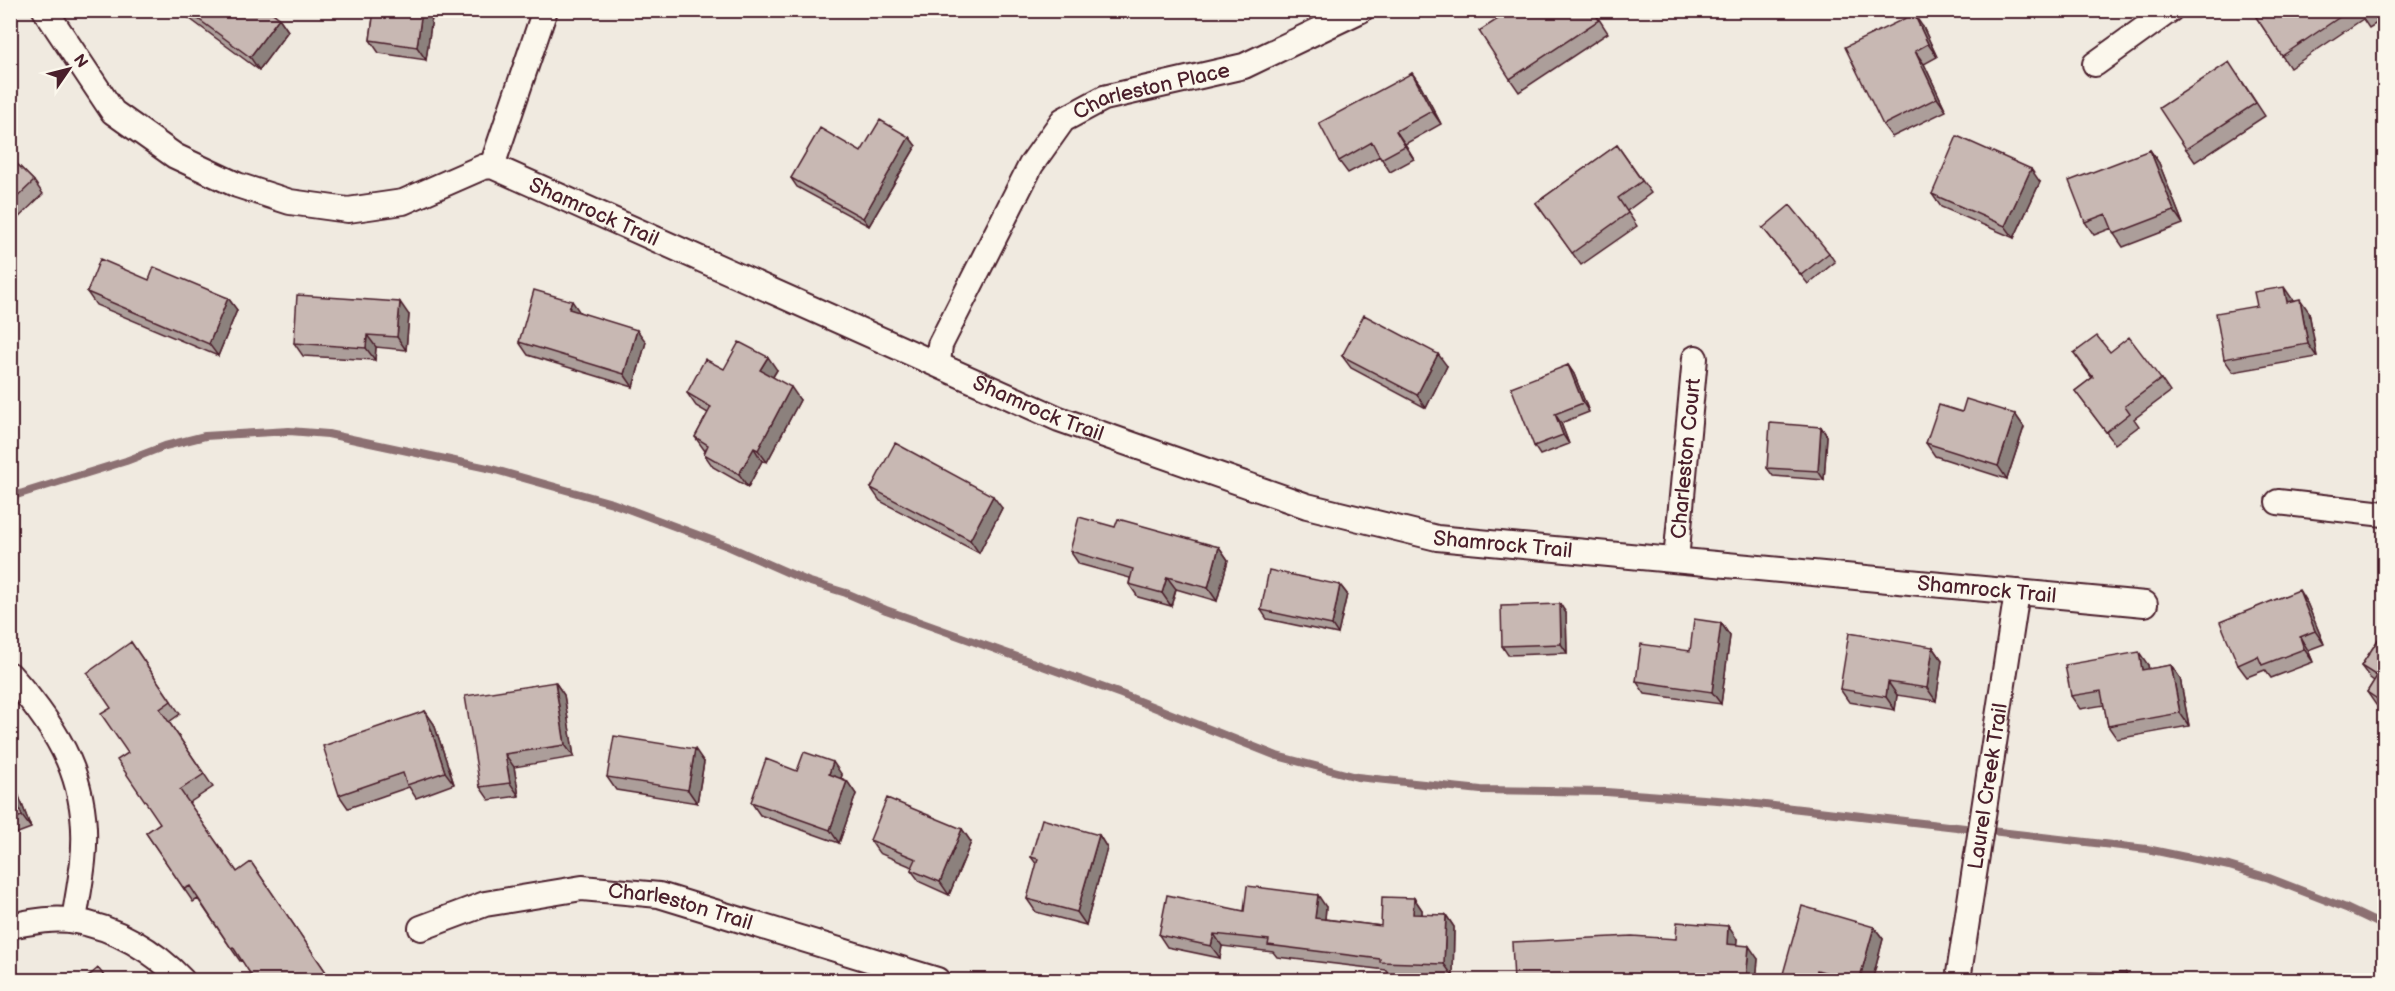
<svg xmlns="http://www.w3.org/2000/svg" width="2395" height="991" font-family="'Balsamiq Sans',sans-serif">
<rect width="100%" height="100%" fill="#f0eae0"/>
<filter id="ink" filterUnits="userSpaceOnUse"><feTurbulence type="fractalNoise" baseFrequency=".0167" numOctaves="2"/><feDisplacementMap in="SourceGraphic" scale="12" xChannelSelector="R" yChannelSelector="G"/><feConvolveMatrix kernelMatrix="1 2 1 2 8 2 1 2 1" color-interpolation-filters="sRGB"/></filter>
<g filter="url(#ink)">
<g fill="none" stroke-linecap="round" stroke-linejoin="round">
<path stroke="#8c6f72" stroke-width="8" d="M 10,497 L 126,461 L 165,446 L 205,436 L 289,431 L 328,434 L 492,469 L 612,503 L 730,547 L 807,581 L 846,593 L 886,610 L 1121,694 L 1277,756 L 1357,777 L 1481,790 L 1606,792 L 1731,801 L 2147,849 L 2229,866 L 2269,878 L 2346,908 L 2384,926"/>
<defs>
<g id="minor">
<path id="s1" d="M 45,10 L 113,112 L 175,156 L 237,185 L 290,202 L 348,210 L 403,202 L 483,167 L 492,166 L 1059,419 L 1307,506 L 1437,538 L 2145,604"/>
<path d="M 2095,64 L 2170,10"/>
<path d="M 492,166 L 545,10"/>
<path id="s2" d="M 938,363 L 940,345 L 1031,165 L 1063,120 L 1104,98 L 1244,66 L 1361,10"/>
<path d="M 2278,502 L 2384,514"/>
<path id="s3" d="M 1676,560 L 1695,358"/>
<path d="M 10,675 C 60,731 91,783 83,861 C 81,881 77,901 74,920"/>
<path d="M 10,926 C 31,922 54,917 75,921 C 114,927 155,951 182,980"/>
<path id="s4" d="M 421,928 L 485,904 L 582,888 L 659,895 L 937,980"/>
<path id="s5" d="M 1958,980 L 2017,592"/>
</g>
</defs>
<use href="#minor" stroke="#4a1f2b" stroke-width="28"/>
<use href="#minor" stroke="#fbf7ec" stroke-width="24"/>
</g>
<path fill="#ac9e9a" stroke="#4a1f2b" stroke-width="1.5" d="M 178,10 L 269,10 L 279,18 L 288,31 L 259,70 Z
M 374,10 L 433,10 L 426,60 L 379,53 L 370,40 Z
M 638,10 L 692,10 L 692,13 L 641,14 Z
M 1593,10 L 1608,33 L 1519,92 L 1510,79 Z
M 2266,10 L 2385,10 L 2385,18 L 2369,28 L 2363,19 L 2290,68 L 2256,17 Z
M 1923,27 L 1937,57 L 1924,64 L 1946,111 L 1892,137 L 1883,125 Z
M 1412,73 L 1421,86 L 1441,124 L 1405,144 L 1414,159 L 1390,172 L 1380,156 L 1348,173 L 1339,161 Z
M 2238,75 L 2265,116 L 2195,162 L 2186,149 Z
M 909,137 L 916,146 L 869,226 L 797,187 L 791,178 L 861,152 Z
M 1617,145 L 1651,193 L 1627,211 L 1637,226 L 1581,265 L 1536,203 Z
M 2150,150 L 2159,163 L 2183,224 L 2123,247 L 2114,234 L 2112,228 L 2094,235 L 2085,222 Z
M 10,157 L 34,181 L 43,194 L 10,226 Z
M 2040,182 L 2014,238 L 1941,207 L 1932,194 Z
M 1763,228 L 1829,253 L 1835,262 L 1808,284 Z
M 149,280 L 228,298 L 237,310 L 218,356 L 96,305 L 87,292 Z
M 2293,300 L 2293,301 L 2309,312 L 2317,357 L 2233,372 L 2224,359 Z
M 579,312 L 646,342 L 633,387 L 528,355 L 519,342 Z
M 409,315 L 406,350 L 376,347 L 375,360 L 303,356 L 294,343 Z
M 2110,352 L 2161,379 L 2170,392 L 2134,419 L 2139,426 L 2115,444 L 2075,391 L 2092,378 L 2074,353 Z
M 1342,356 L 1447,366 L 1426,408 L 1351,368 Z
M 1568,365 L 1574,374 L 1589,412 L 1561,423 L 1569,444 L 1540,455 L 1534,446 Z
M 724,369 L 777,370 L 773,377 L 800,400 L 767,462 L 762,461 L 748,487 L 713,467 L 704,454 L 705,451 L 695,437 L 708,413 L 696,406 L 687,393 Z
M 1962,412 L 2015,414 L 2024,427 L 2007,479 L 1935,456 L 1926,443 Z
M 1821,427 L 1827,436 L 1824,480 L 1773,476 L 1767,468 Z
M 871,488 L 1002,508 L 979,553 L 880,501 Z
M 1115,527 L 1219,547 L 1228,560 L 1217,601 L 1176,589 L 1171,606 L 1138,597 L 1129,584 L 1130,578 L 1079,564 L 1070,551 Z
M 1340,585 L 1347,594 L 1338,634 L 1267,619 L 1261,610 Z
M 2307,603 L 2324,644 L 2308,650 L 2313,662 L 2271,678 L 2265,670 L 2247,677 L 2238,665 Z
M 1560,604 L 1566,613 L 1567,653 L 1508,655 L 1502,646 Z
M 1721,623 L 1730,636 L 1721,704 L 1645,694 L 1636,681 L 1690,651 Z
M 2385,629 L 2385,711 L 2376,705 L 2367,692 L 2374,681 L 2370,678 L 2361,666 Z
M 131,642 L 180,714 L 169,722 L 213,787 L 189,803 L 237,872 L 251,862 L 332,981 L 255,981 L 242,960 L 240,961 L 231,948 L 198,899 L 193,902 L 146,833 L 160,823 L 128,753 L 111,708 Z
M 1933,647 L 1942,660 L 1936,701 L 1897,695 L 1895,710 L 1849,702 L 1840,689 Z
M 2148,665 L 2149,669 L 2171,665 L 2180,678 L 2189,726 L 2117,739 L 2108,726 L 2104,705 L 2080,709 L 2071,696 Z
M 555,682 L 564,695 L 574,757 L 514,767 L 519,796 L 489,800 L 480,787 Z
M 425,711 L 434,724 L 454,784 L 416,798 L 409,787 L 348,808 L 339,795 Z
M 704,762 L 697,803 L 616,790 L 607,777 Z
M 797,771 L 842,775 L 841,778 L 847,781 L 856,794 L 839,843 L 760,815 L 751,802 Z
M 10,773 L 31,828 L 10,836 Z
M 962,829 L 971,842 L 949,895 L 920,882 L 911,870 L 912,867 L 879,853 L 870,840 Z
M 1099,835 L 1107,848 L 1086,925 L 1036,912 L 1027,899 L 1037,865 L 1031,857 Z
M 1414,898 L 1422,910 L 1422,915 L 1446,915 L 1454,927 L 1453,976 L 1389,974 L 1386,970 L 1277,957 L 1273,952 L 1222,946 L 1220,958 L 1167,947 L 1159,935 L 1244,911 L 1326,907 L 1325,919 L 1381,926 Z
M 1874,927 L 1883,939 L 1872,981 L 1781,981 Z
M 1676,939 L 1737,939 L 1736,945 L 1758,959 L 1756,981 L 1514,981 Z"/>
<path fill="#8c817d" stroke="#4a1f2b" stroke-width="1.5" d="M 422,10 L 433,10 L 426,60 L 417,47 Z
M 1914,14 L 1923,27 L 1937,57 L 1928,44 Z
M 279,18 L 288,31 L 259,70 L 250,57 Z
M 1915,51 L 1924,64 L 1946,111 L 1937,98 Z
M 1412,73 L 1421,86 L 1441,124 L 1432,111 Z
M 1396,131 L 1405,144 L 1414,159 L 1405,146 Z
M 909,137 L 916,146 L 869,226 L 863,218 Z
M 2150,150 L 2159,163 L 2183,224 L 2174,211 Z
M 2031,169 L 2040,182 L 2014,238 L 2005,226 Z
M 2284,287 L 2293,300 L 2296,315 L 2287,302 Z
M 228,298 L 237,310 L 218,356 L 209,344 Z
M 2300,299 L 2309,312 L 2317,357 L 2308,344 Z
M 572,301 L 581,314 L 569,309 Z
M 400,302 L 409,315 L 406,350 L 397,337 Z
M 637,330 L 646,342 L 633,387 L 624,374 Z
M 367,335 L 376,347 L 375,360 L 366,348 Z
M 1438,354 L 1447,366 L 1426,408 L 1417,395 Z
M 768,357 L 777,370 L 769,383 L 760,370 Z
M 1568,365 L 1574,374 L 1589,412 L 1583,403 Z
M 791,387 L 800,400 L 767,462 L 758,450 Z
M 1555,414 L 1561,423 L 1569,444 L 1563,435 Z
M 2015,414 L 2024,427 L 2007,479 L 1998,466 Z
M 1821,427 L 1827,436 L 1824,480 L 1818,471 Z
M 754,448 L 762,461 L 748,487 L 739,474 Z
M 993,496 L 1002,508 L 979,553 L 970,540 Z
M 1219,547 L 1228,560 L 1217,601 L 1208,588 Z
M 1167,577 L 1176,589 L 1171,606 L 1162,593 Z
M 1340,585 L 1347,594 L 1338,634 L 1332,625 Z
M 2299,590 L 2307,603 L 2324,644 L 2315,631 Z
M 1560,604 L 1566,613 L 1567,653 L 1561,644 Z
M 1721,623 L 1730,636 L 1721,704 L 1712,692 Z
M 2300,637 L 2308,650 L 2313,662 L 2304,649 Z
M 1933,647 L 1942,660 L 1936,701 L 1927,688 Z
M 2139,652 L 2148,665 L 2151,683 L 2142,670 Z
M 2171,665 L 2180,678 L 2189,726 L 2180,713 Z
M 555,682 L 564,695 L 574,757 L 565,745 Z
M 1888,682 L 1897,695 L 1895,710 L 1886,697 Z
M 425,711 L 434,724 L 454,784 L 445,772 Z
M 695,749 L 704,762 L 697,803 L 688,790 Z
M 505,754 L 514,767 L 519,796 L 510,783 Z
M 833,762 L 842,775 L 838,787 L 829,774 Z
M 10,773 L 31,828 L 22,816 L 10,785 Z
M 847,781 L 856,794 L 839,843 L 830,830 Z
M 962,829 L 971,842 L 949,895 L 940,882 Z
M 1099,835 L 1107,848 L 1086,925 L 1077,912 Z
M 1318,895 L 1326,907 L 1324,930 L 1315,918 Z
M 1414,898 L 1422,910 L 1422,926 L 1413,914 Z
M 1446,915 L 1454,927 L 1453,976 L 1444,964 Z
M 1728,926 L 1737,939 L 1736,957 L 1727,944 Z
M 1874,927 L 1883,939 L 1872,981 L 1859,981 Z
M 1214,934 L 1222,946 L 1220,958 L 1211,946 Z
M 1749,946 L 1758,959 L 1756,981 L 1746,981 Z
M 1817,970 L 1824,981 L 1814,981 Z
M 2126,973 L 2131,981 L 2125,981 Z"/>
<path fill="#c8b8b3" stroke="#4a1f2b" stroke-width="1.5" d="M 186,10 L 269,10 L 279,18 L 250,57 Z
M 374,10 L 422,10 L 417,47 L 370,40 Z
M 1512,10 L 1593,10 L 1599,20 L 1510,79 L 1479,31 Z
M 2266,10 L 2350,10 L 2282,56 L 2256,17 Z
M 2357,10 L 2369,10 L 2361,16 Z
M 1914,14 L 1928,44 L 1915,51 L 1937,98 L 1883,125 L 1845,47 Z
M 2229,62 L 2256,103 L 2186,149 L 2159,108 Z
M 1412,73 L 1432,111 L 1396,131 L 1405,146 L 1381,159 L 1372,142 L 1339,161 L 1319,123 Z
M 880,120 L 909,137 L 863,218 L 791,178 L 820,128 L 861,152 Z
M 1957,136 L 2031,169 L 2005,226 L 1932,194 Z
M 1617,145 L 1642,181 L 1618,198 L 1628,213 L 1572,253 L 1536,203 Z
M 2150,150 L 2174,211 L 2114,234 L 2106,214 L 2085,222 L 2069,181 Z
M 10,157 L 34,181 L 10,204 Z
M 1790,205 L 1829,253 L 1801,275 L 1763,228 Z
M 100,259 L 149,280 L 154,267 L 228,298 L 209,344 L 87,292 Z
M 2284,287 L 2287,302 L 2300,299 L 2308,344 L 2224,359 L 2216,313 L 2257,306 L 2254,292 Z
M 534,290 L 572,301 L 569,309 L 637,330 L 624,374 L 519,342 Z
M 297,295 L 400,302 L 397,337 L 367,335 L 366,348 L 294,343 Z
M 1364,315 L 1438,354 L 1417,395 L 1342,356 Z
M 2097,336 L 2110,352 L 2129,337 L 2161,379 L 2125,406 L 2130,413 L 2106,432 L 2075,391 L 2093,377 L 2074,353 Z
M 739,342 L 768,357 L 760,370 L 791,387 L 758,450 L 754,448 L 739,474 L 704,454 L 708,445 L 695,437 L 711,407 L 687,393 L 705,359 L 724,369 Z
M 1568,365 L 1583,403 L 1555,414 L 1563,435 L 1534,446 L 1511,387 Z
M 1966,399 L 2015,414 L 1998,466 L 1926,443 L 1939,405 L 1962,412 Z
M 1770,423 L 1821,427 L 1818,471 L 1767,468 Z
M 895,443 L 993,496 L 970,540 L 871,488 Z
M 1079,517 L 1115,527 L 1118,519 L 1219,547 L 1208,588 L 1167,577 L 1162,593 L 1129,584 L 1133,569 L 1070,551 Z
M 1269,570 L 1340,585 L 1332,625 L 1261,610 Z
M 2299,590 L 2315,631 L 2300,637 L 2304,649 L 2262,665 L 2258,656 L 2238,665 L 2220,622 Z
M 1560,604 L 1561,644 L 1502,646 L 1501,606 Z
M 1694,619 L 1721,623 L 1712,692 L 1636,681 L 1641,644 L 1690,651 Z
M 2385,629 L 2385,704 L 2367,692 L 2377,676 L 2361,666 Z
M 1849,633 L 1933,647 L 1927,688 L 1888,682 L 1886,697 L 1840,689 Z
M 131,642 L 171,701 L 160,709 L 204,774 L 180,790 L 237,872 L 251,862 L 330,978 L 325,981 L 255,981 L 233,947 L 231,948 L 190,886 L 184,889 L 146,833 L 160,823 L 117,760 L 128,753 L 101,714 L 111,708 L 87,673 Z
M 2139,652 L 2142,670 L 2171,665 L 2180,713 L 2108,726 L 2101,691 L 2071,696 L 2065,665 Z
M 555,682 L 565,745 L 505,754 L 510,783 L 480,787 L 465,696 Z
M 425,711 L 445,772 L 407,785 L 403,773 L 339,795 L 323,746 Z
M 614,736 L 695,749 L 688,790 L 607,777 Z
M 804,752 L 833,762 L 829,774 L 847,781 L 830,830 L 751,802 L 766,759 L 797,771 Z
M 10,785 L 22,816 L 10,820 Z
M 887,798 L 962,829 L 940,882 L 911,870 L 916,859 L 870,840 Z
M 1042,819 L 1099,835 L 1077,912 L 1027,899 L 1038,859 L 1031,857 Z
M 1247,886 L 1318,895 L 1315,918 L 1381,926 L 1382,897 L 1414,898 L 1413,914 L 1446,915 L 1444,964 L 1380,962 L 1380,959 L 1268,945 L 1269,940 L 1214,934 L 1211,946 L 1159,935 L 1167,895 L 1244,911 Z
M 1802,906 L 1874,927 L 1859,981 L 1856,981 L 1817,970 L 1814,981 L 1781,981 Z
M 1677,922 L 1728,926 L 1727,944 L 1749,946 L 1746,981 L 1632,981 L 1633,975 L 1514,981 L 1512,942 L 1632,936 L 1676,939 Z
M 98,968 L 108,981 L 83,981 Z
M 2075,972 L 2126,973 L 2125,981 L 2075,981 Z"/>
</g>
<g text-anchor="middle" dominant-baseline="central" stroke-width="6" stroke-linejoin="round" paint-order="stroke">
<g font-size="21" fill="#4a1f2b" stroke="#fbf7ec">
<text stroke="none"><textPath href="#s2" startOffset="369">Charleston Place</textPath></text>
<text stroke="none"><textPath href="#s1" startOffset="645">Shamrock Trail</textPath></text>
<text stroke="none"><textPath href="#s1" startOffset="1131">Shamrock Trail</textPath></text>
<text stroke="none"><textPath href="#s3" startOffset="102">Charleston Court</textPath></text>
<text stroke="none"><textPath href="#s1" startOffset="1617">Shamrock Trail</textPath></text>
<text stroke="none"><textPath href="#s1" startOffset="2103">Shamrock Trail</textPath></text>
<text stroke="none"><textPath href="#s5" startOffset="196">Laurel Creek Trail</textPath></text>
<text stroke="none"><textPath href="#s4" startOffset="267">Charleston Trail</textPath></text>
</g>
</g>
<rect width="2395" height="991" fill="none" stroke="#fbf7ec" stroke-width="36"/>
<rect x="18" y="18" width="2359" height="955" fill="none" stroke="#4a1f2b" stroke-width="2" filter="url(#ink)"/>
<g transform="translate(69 69) rotate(55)" stroke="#fbf7ec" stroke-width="4.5" paint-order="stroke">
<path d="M0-4.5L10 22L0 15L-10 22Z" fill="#4a1f2b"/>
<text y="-9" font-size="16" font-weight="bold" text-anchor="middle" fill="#4a1f2b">N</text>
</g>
</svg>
